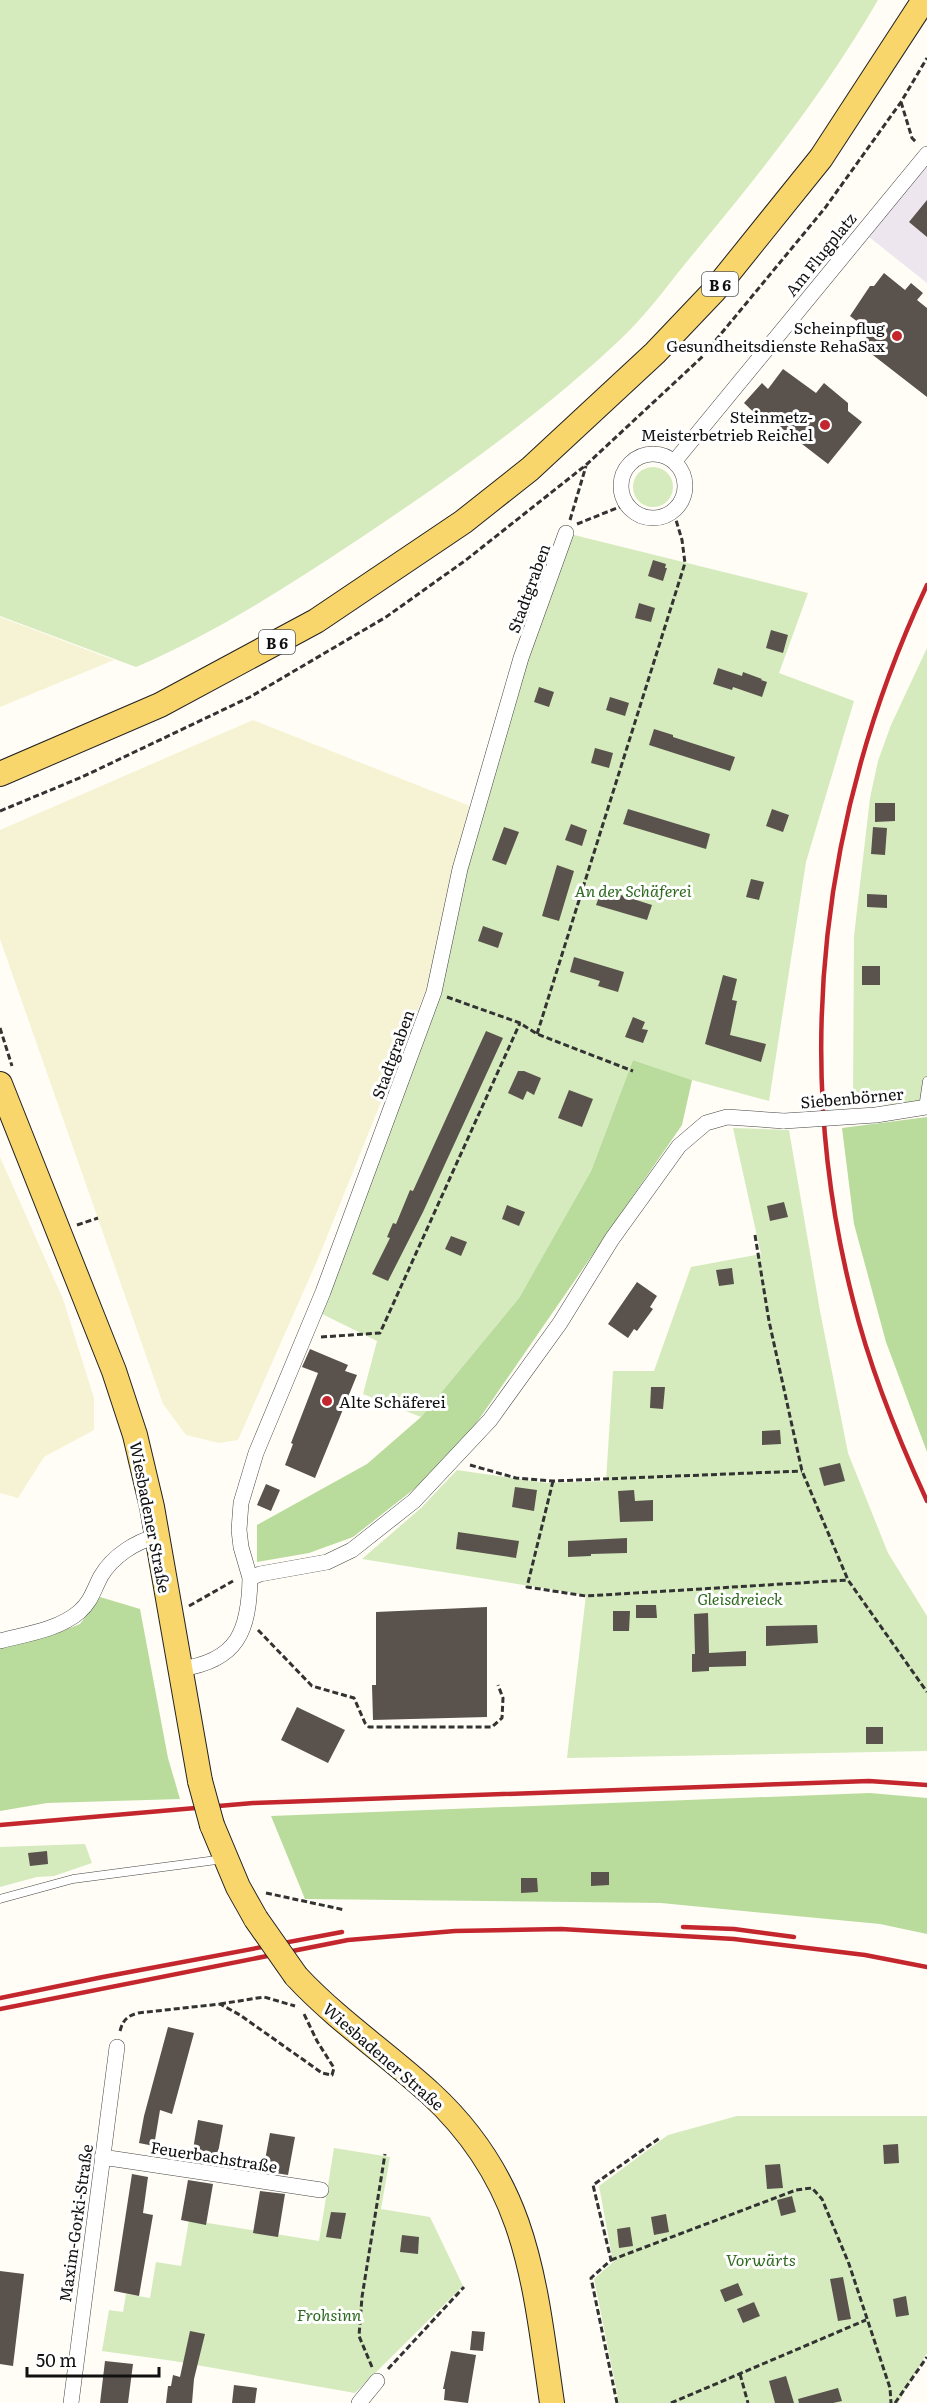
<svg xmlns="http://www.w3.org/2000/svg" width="927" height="2403" font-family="Literata,serif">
<rect width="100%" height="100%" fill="#fffdf5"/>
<path fill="#eee6ef" d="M 927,165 L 927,283 L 869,237 Z"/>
<path fill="#f6f3d4" d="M 0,617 L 114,660 L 0,707 Z
M 253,720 L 470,806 L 427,987 L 320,1254 L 238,1440 L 219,1443 L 186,1435 L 163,1404 L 0,939 L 0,830 Z
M 0,1157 L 63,1299 L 94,1398 L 94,1430 L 44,1457 L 18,1498 L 0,1493 Z"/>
<path fill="#d5ebbd" d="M 0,0 L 878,0 C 827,88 764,169 699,247 C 675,275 653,307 627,333 C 547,410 457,473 365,535 C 291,584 218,632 136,667 L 0,616 Z
M633 487a20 20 0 1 1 40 0a20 20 0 1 1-40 0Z
M 570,534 L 808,593 L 779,673 L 854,701 L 806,862 L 769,1101 L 692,1080 L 633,1060 L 591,1171 L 519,1298 L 421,1417 L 363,1394 L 377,1341 L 320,1313 L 437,997 L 464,868 L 528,659 Z
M 927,648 L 927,1107 L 853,1102 L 854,936 L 870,798 L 878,761 L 891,725 Z
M 733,1128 L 789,1130 L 820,1311 L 848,1453 L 888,1553 L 927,1616 L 927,1751 L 567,1758 L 586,1595 L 362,1559 L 421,1508 L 457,1470 L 547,1483 L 606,1481 L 613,1371 L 654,1371 L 691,1267 L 761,1254 Z
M 85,1844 L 92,1863 L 54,1876 L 37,1877 L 0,1887 L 0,1847 Z
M 737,2116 L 927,2116 L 927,2353 L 898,2403 L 619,2403 L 594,2279 L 613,2262 L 599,2186 L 668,2135 Z
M 334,2148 L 390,2157 L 381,2209 L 430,2217 L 463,2286 L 355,2393 L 174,2361 L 102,2351 L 109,2310 L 123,2312 L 126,2294 L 150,2298 L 156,2262 L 181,2266 L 189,2220 L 319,2241 Z"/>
<path fill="#b9dc9c" d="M 633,1060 L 692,1080 L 682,1125 L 473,1428 L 418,1486 L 353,1537 L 309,1553 L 257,1562 L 257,1525 L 367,1464 L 421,1417 L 519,1298 L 591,1171 Z
M 927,1117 L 927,1452 L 886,1342 L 854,1224 L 842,1128 Z
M 100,1597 L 140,1609 L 168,1758 L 180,1799 L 47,1803 L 0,1811 L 0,1649 L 53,1635 L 80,1624 Z
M 870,1793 L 927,1798 L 927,1934 L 880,1924 L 661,1903 L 305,1899 L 271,1816 Z"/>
<path fill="#5a524d" d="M 927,200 L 927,237 L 909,222 Z
M 884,273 L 905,290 L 911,283 L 923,293 L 917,300 L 927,308 L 927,397 L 860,345 L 871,332 L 850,316 L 870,286 L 874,286 Z
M 783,369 L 816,393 L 824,383 L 848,403 L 848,411 L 862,422 L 828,464 L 767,417 L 763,421 L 744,403 L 762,383 L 768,389 Z
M 653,560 L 666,564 L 665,568 L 667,568 L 663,581 L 648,576 Z
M 639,603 L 655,608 L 651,622 L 635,618 Z
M 771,630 L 788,635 L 783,653 L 766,648 Z
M 718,668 L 742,676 L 743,672 L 762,679 L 761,680 L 767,682 L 762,697 L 733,687 L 732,690 L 713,684 Z
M 539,687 L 554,692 L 549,707 L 534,702 Z
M 610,697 L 629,703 L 625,716 L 606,710 Z
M 654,729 L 673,735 L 673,737 L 735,757 L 730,771 L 649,745 Z
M 595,748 L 613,753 L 609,768 L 591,763 Z
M 875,803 L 895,803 L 895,821 L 875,822 Z
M 628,809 L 710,834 L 706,849 L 623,824 Z
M 772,809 L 789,815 L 783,832 L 766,826 Z
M 571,824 L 587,830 L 582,846 L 565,840 Z
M 504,827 L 519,832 L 506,865 L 492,860 Z
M 873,827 L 887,828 L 885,855 L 871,854 Z
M 557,865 L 574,871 L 559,921 L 542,916 Z
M 751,879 L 764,882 L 759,900 L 746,897 Z
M 602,889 L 652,905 L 647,920 L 596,905 Z
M 867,894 L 887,895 L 887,908 L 867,907 Z
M 483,926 L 503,933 L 498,948 L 478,941 Z
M 574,957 L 624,972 L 618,992 L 598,986 L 600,981 L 570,972 Z
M 862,966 L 880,966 L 880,985 L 862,985 Z
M 723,975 L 737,979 L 732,1000 L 737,1001 L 730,1035 L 766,1044 L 761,1062 L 705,1044 Z
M 633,1017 L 645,1022 L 642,1029 L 648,1030 L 643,1043 L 625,1037 Z
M 486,1031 L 503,1038 L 423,1212 L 388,1281 L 372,1274 L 390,1238 L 387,1237 L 393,1223 L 396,1224 L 410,1190 L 413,1191 Z
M 518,1071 L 524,1071 L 541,1078 L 534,1095 L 527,1091 L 523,1100 L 508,1093 Z
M 569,1090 L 593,1099 L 582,1127 L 558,1118 Z
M 784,1202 L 788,1217 L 770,1221 L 767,1206 Z
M 507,1205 L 525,1212 L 519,1226 L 502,1219 Z
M 451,1236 L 467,1242 L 461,1256 L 445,1249 Z
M 732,1268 L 734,1284 L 719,1286 L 716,1270 Z
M 637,1282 L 657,1296 L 650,1307 L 653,1309 L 637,1331 L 634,1329 L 628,1338 L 608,1324 Z
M 310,1349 L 348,1365 L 345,1371 L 357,1375 L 315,1478 L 285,1465 L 293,1444 L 291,1443 L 318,1373 L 302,1367 Z
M 651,1387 L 665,1387 L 663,1409 L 650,1408 Z
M 780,1430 L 781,1444 L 762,1445 L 762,1431 Z
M 840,1463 L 845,1481 L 824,1486 L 819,1468 Z
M 266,1484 L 280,1490 L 271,1511 L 257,1505 Z
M 515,1487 L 537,1490 L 534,1511 L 512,1507 Z
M 634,1490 L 635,1501 L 653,1500 L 653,1521 L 620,1522 L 618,1491 Z
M 458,1532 L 519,1541 L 516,1558 L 456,1549 Z
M 627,1538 L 627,1553 L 591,1554 L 591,1556 L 568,1557 L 568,1541 Z
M 636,1605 L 656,1605 L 657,1618 L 636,1618 Z
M 487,1607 L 487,1717 L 373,1720 L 372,1685 L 376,1685 L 376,1612 Z
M 613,1611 L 630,1611 L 629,1631 L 613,1631 Z
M 708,1613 L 709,1653 L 746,1651 L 746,1666 L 709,1667 L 709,1671 L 692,1672 L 692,1654 L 695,1654 L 694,1614 Z
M 817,1625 L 818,1643 L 766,1646 L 766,1626 Z
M 297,1707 L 345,1730 L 328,1763 L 281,1740 Z
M 866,1727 L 883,1727 L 883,1744 L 866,1744 Z
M 47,1851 L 48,1864 L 30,1866 L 28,1853 Z
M 591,1872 L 609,1872 L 609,1885 L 591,1886 Z
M 521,1878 L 537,1878 L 538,1892 L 521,1893 Z
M 168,2027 L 194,2033 L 172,2114 L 160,2110 L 154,2146 L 139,2143 L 144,2116 Z
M 198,2120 L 223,2125 L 216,2164 L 191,2161 Z
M 270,2133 L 295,2137 L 288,2175 L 263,2171 Z
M 898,2144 L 899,2163 L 884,2164 L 883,2145 Z
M 780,2164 L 783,2188 L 767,2189 L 765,2165 Z
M 132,2174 L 148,2177 L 143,2213 L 153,2215 L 139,2296 L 114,2291 Z
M 188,2180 L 213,2184 L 206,2225 L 181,2220 Z
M 260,2191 L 285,2194 L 278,2237 L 253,2233 Z
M 792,2196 L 796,2212 L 781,2216 L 777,2200 Z
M 331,2212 L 346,2213 L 341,2239 L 326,2237 Z
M 666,2214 L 669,2232 L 654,2235 L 651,2217 Z
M 630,2227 L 633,2246 L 619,2248 L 617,2229 Z
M 402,2235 L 419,2237 L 418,2254 L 400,2252 Z
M 0,2271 L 24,2274 L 13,2366 L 0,2364 Z
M 843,2277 L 851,2319 L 838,2321 L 830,2279 Z
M 738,2283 L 743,2295 L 725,2302 L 720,2290 Z
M 906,2296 L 909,2315 L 896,2317 L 893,2299 Z
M 754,2302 L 760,2316 L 743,2323 L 737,2309 Z
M 190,2331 L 205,2334 L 194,2379 L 192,2403 L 166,2403 L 168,2386 L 171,2386 L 173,2375 L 180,2377 Z
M 472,2331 L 485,2332 L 483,2351 L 470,2350 Z
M 451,2351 L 476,2355 L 468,2403 L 444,2400 L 445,2389 L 443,2389 Z
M 105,2361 L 133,2364 L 128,2403 L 100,2403 Z
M 786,2376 L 794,2403 L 775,2403 L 769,2381 Z
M 234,2385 L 257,2388 L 255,2403 L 232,2403 Z
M 838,2388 L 842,2401 L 833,2403 L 799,2403 L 798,2399 Z"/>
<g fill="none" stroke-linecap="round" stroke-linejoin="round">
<defs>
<path id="service" d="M 923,1108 L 927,1081
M 0,1899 L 73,1879 L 224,1859"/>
<path id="minor" d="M621 486a32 32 0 1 1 64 0a32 32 0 1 1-64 0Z
M 674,462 L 927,154
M 876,1115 L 927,1107
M 250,1578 L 241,1547 L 239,1530 L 241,1503 L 256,1453 L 323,1292 L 434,992 L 460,869 L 521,658 L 566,533
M 0,1641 C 26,1634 58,1630 79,1612 C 91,1602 94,1589 101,1576 C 113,1556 135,1542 157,1536
M 180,1669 C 238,1661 249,1631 250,1578 L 260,1574 L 327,1562 L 352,1550 L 414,1501 L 490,1420 L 560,1323 L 612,1239 L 679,1146 L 706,1123 L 727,1117 L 784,1121
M 102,2157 L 321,2190
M 71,2403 L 117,2047
M 359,2403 L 377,2381"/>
<path id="primary" d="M 0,774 L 160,705 L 316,621 L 463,522 L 530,469 L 655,353 L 714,291 L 821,158 L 924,0
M 0,1084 L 114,1371 L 135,1435 L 152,1507 L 200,1781
M 212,1825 L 238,1887 L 256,1919
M 296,1976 C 337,2020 386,2053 430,2093 C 528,2183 534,2280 552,2403"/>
</defs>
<use href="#service" stroke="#444" stroke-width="9"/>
<use href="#minor" stroke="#444" stroke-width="16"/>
<use href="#primary" stroke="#222" stroke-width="26"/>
<path stroke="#333" stroke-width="3" stroke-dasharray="6 3" stroke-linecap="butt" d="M 901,102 L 912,138 L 917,143
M 570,520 L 586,466
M 577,524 L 627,504
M 0,811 L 82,777 L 250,697 L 386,617 L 466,560 L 586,465 L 701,358 L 825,208 L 901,102 L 927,58
M 447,997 L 520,1023 L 537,1034 L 633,1071
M 0,1028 L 12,1066
M 537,1034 L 685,563 L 682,540 L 673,510
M 77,1225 L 98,1218
M 755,1235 L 769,1321 L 802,1471 L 848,1580 L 927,1692
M 321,1337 L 380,1333 L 520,1023
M 470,1465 L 516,1478 L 553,1481 L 802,1471
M 553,1481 L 527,1587 L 586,1596 L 848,1580
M 189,1606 L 233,1581
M 258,1630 L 312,1686 L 354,1698 L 365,1723 L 369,1727 L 492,1727 L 502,1718 L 503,1698 L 498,1685
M 266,1893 L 345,1910
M 220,2004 L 264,1997 L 295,2006
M 120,2031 C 123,2020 127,2016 138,2013 L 220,2004 L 240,2015 L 322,2073 L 332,2075 L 334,2068 L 317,2041 L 304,2014
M 611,2260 L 796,2190 L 812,2188 L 822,2199 L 849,2264 L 890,2388 L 891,2403
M 372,2367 L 359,2336 L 362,2297 L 385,2154
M 388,2369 L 464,2287
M 740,2374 L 748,2403
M 617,2403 L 591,2278 L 611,2260 L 593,2185 L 661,2137
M 671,2403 L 866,2320
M 895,2403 L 927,2357"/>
<use href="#service" stroke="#fff" stroke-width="8"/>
<use href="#minor" stroke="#fff" stroke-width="15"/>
<use href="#primary" stroke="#f9d66b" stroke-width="24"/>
<path stroke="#c4262e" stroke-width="4.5" d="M 927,585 C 822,809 791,1058 853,1300 C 870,1369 897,1436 927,1501
M 0,1825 L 253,1803 L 869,1781 L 927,1785
M 683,1927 L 734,1929 L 794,1937
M 0,1998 L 103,1977 L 342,1932
M 0,2009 L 348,1940 L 455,1931 L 561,1929 L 734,1939 L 865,1955 L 927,1967"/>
<defs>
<path id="minor-bridge" d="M 784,1121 L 876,1115"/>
<path id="primary-bridge" d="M 200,1781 L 212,1825
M 256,1919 L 296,1976"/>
</defs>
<use href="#minor-bridge" stroke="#444" stroke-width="16" stroke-linecap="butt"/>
<use href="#primary-bridge" stroke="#222" stroke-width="26" stroke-linecap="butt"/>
<use href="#minor-bridge" stroke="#fff" stroke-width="15"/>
<use href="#primary-bridge" stroke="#f9d66b" stroke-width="24"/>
</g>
<g fill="#c4262e" stroke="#fff" stroke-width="2">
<circle cx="897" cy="336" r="6"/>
<circle cx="825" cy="425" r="6"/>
<circle cx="327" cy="1401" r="6"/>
</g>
<g text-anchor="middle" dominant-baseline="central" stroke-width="6" stroke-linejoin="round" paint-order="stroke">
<g fill="#fff" stroke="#585858" stroke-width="1.5">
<rect x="702" y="272" width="36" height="24" rx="4.5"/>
<rect x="259" y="630" width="36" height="24" rx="4.5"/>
</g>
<g font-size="15" font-weight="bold" fill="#111">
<text x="720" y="284">B 6</text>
<text x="277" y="642">B 6</text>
</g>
<g font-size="16" fill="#111" stroke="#fff">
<text transform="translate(820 254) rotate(-51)">Am Flugplatz</text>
<text transform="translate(528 588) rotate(-70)">Stadtgraben</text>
<text transform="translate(392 1054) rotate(-70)">Stadtgraben</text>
<text transform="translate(852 1097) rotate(-5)">Siebenbörner</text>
<text transform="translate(151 1517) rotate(79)">Wiesbadener Straße</text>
<text transform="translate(384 2056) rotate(41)">Wiesbadener Straße</text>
<text transform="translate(214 2156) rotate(9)">Feuerbachstraße</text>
<text transform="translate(75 2223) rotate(-82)">Maxim-Gorki-Straße</text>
</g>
<g font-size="16" fill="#111" stroke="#fff" text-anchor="end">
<text x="885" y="327">Scheinpflug<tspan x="885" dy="18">Gesundheitsdienste RehaSax</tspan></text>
<text x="813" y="416">Steinmetz-<tspan x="813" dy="18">Meisterbetrieb Reichel</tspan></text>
<text x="339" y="1401" text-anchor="start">Alte Schäferei</text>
</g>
<g font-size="16" font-style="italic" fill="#2f6b1f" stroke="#fff">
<text x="633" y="890">An der Schäferei</text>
<text x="740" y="1598">Gleisdreieck</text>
<text x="761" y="2259">Vorwärts</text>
<text x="329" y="2314">Frohsinn</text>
</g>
</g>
<path d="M27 2367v9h132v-9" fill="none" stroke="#111111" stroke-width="3"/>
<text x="36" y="2367" font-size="18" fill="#111111" stroke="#ffffff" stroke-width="4.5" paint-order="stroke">50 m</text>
</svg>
